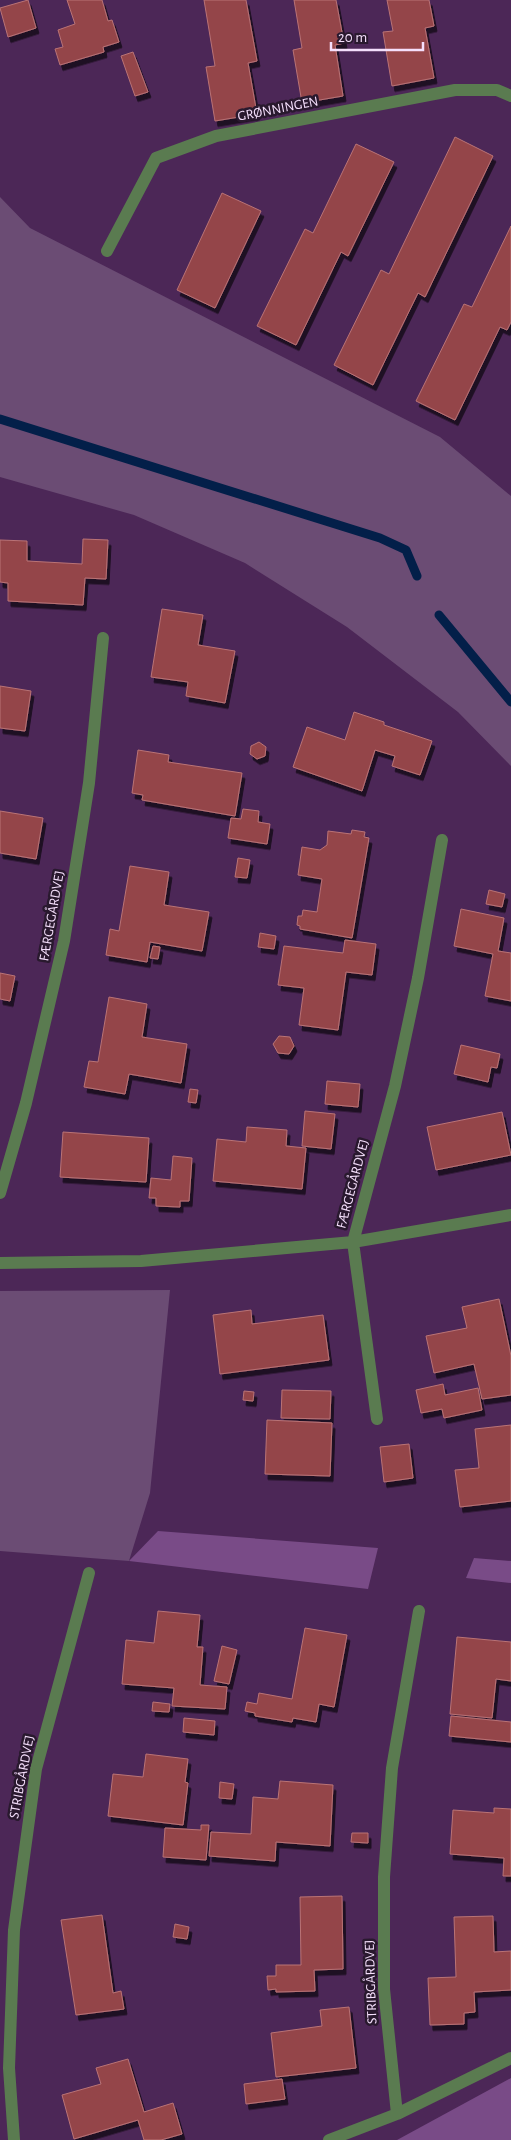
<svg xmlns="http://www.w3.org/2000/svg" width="511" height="2140" font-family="'Alegreya Sans',sans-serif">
<defs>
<filter id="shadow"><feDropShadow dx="3" dy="5.5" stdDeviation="0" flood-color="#0009"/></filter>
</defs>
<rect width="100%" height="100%" fill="#4c2757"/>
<path fill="#6b4c74" d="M 0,197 L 30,228 L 440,437 L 511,496 L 511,766 L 458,712 L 347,627 L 245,563 L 134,515 L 0,477 Z
M 170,1290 L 150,1493 L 129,1561 L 0,1551 L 0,1291 Z"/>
<path fill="#794b87" d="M 158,1531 L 378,1548 L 368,1589 L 129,1561 Z
M 474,1558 L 511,1561 L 511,1583 L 466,1578 Z
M 511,2078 L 511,2140 L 397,2140 Z"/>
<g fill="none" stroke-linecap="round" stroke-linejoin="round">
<path stroke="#031f49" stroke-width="9" d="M 0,419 L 380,538 L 406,550 L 417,576
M 439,615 L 511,702"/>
</g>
<path fill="#94454a" stroke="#ba7375" filter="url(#shadow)" d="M 28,0 L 36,28 L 8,37 L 0,8 Z
M 67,0 L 102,0 L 108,21 L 112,20 L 119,42 L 103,47 L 104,52 L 60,65 L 55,49 L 63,47 L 58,30 L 75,24 Z
M 204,0 L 246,0 L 257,61 L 248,63 L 257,114 L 215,121 L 206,67 L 215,66 Z
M 294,0 L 336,0 L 344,43 L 335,45 L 343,96 L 302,103 L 293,50 L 302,48 Z
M 387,0 L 429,0 L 434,26 L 425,28 L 434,78 L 392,86 L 383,32 L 393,31 Z
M 133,52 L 148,92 L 135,96 L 121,56 Z
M 455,137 L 493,156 L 425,297 L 418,293 L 373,385 L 334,365 L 381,270 L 389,274 Z
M 356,144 L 394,162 L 348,256 L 341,252 L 296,345 L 257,326 L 305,229 L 313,233 Z
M 222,193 L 261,211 L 215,308 L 177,290 Z
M 511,226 L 511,322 L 507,330 L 500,327 L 455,420 L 416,401 L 464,304 L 472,307 Z
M 83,539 L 108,540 L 106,579 L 85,578 L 83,605 L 8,601 L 8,583 L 0,582 L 0,540 L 27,541 L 27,561 L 82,564 Z
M 162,609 L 203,615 L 198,645 L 235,651 L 225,703 L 186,696 L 188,682 L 151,677 Z
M 0,686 L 31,691 L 25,731 L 0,728 Z
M 354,712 L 384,722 L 384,725 L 432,741 L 420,775 L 392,766 L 395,756 L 375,750 L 362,791 L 293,767 L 307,727 L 345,740 Z
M 259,742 L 266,747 L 265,756 L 257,759 L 250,754 L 251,746 Z
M 138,750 L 169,755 L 168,762 L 242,773 L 235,816 L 142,800 L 143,795 L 132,793 Z
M 243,809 L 259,811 L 258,822 L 270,824 L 267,844 L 228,838 L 231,818 L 241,819 Z
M 0,811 L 43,818 L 36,859 L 0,853 Z
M 352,830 L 365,832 L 364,837 L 369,838 L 352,938 L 300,929 L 300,926 L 297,925 L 298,916 L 302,916 L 303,910 L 317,912 L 322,879 L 298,875 L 302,847 L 320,850 L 327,845 L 328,831 L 351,834 Z
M 238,858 L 250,860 L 247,878 L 235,877 Z
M 130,866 L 169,872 L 164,905 L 209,912 L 202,951 L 150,942 L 147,962 L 106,955 L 110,929 L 119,931 Z
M 489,890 L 505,894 L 502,907 L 486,904 Z
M 461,909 L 504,918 L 498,951 L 511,953 L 511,1001 L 485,996 L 493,954 L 454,946 Z
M 260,933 L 276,936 L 274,949 L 258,947 Z
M 345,940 L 376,944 L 372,975 L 346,972 L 338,1030 L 299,1025 L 304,988 L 278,985 L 284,946 L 343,953 Z
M 153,946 L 160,947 L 158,959 L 150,958 Z
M 0,973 L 15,976 L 10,1001 L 0,999 Z
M 109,997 L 147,1004 L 142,1037 L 187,1044 L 181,1083 L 129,1074 L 125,1094 L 84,1087 L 89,1061 L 98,1062 Z
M 279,1036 L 290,1037 L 294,1046 L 289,1054 L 278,1053 L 273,1044 Z
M 461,1045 L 500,1054 L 497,1068 L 491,1067 L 488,1082 L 454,1074 Z
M 327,1081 L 360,1084 L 358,1107 L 325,1104 Z
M 190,1089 L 198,1090 L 196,1103 L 188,1102 Z
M 305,1111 L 335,1114 L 331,1149 L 302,1146 Z
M 502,1112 L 511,1155 L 436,1170 L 427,1127 Z
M 247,1127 L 287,1130 L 286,1146 L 306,1148 L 302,1189 L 213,1181 L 217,1139 L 246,1142 Z
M 63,1132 L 149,1138 L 146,1182 L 60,1177 Z
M 173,1156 L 192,1158 L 189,1201 L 180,1201 L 180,1207 L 156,1206 L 156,1198 L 149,1198 L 151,1178 L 171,1180 Z
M 499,1299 L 511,1356 L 511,1395 L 482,1399 L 474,1364 L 434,1373 L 426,1336 L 467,1328 L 462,1307 Z
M 251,1310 L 252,1324 L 323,1315 L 329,1360 L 220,1374 L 213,1315 Z
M 443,1384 L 445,1395 L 478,1388 L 482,1410 L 444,1418 L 442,1409 L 421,1413 L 416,1390 Z
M 282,1390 L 331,1391 L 330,1419 L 281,1418 Z
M 244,1391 L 254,1392 L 253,1401 L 243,1400 Z
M 267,1420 L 332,1423 L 330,1476 L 265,1474 Z
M 511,1425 L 511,1501 L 460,1507 L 455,1470 L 479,1468 L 475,1429 Z
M 409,1444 L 413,1478 L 384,1482 L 380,1447 Z
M 158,1611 L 200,1615 L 197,1647 L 203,1647 L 200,1685 L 227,1687 L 225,1709 L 172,1706 L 174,1688 L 122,1684 L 126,1640 L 154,1643 Z
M 305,1628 L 347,1635 L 334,1707 L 319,1704 L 316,1722 L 293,1718 L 292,1722 L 255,1716 L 255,1713 L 245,1711 L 247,1702 L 257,1704 L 259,1693 L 292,1699 Z
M 457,1637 L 511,1642 L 511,1681 L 496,1679 L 492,1718 L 450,1714 Z
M 222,1646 L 237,1650 L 229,1684 L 214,1681 Z
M 153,1702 L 170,1704 L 169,1712 L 152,1711 Z
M 451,1716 L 511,1722 L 511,1742 L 449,1736 Z
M 184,1718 L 215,1721 L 214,1735 L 183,1732 Z
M 146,1754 L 188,1759 L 185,1782 L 188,1783 L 183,1825 L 108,1816 L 113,1774 L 143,1777 Z
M 280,1781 L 333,1785 L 330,1846 L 276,1842 L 275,1861 L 209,1856 L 211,1832 L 251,1834 L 253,1797 L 278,1799 Z
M 220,1782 L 234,1784 L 232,1799 L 219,1798 Z
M 494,1808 L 511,1809 L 511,1876 L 503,1876 L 504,1858 L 450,1854 L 453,1810 L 494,1813 Z
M 201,1825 L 209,1825 L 206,1860 L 163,1857 L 165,1828 L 201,1830 Z
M 352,1833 L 368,1833 L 368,1843 L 351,1842 Z
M 342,1896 L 343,1969 L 314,1970 L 315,1991 L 276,1992 L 276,1989 L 268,1990 L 267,1976 L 276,1976 L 276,1965 L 301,1965 L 300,1897 Z
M 102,1915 L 113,1993 L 121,1991 L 124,2009 L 76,2015 L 61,1920 Z
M 493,1916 L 494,1952 L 511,1951 L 511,1990 L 474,1992 L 475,2012 L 464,2013 L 464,2024 L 430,2025 L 428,1978 L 456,1977 L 454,1917 Z
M 175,1924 L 189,1927 L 187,1939 L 173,1937 Z
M 349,2007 L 356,2068 L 276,2077 L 271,2033 L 322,2026 L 320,2010 Z
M 128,2059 L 144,2112 L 173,2103 L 182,2134 L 161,2140 L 144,2140 L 138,2120 L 74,2139 L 62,2095 L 101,2084 L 96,2068 Z
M 282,2079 L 285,2099 L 246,2104 L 244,2084 Z"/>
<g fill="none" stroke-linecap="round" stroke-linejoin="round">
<path stroke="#5a7b50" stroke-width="12" d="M 107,251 L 156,158 L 216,136 L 455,90 L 497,90 L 511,96
M 0,1193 L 26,1103 L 64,941 L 89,783 L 103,638
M 0,1263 L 141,1261 L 353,1242 L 511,1215
M 377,1419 L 353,1242 L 395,1086 L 418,978 L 442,840
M 397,2114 L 384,1989 L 384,1877 L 392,1768 L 419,1611
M 14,2140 L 9,2068 L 14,1930 L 36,1769 L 89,1573
M 329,2140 L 397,2114 L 511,2058"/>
</g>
<g text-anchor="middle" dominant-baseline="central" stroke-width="5" stroke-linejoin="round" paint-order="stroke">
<g font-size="14" fill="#f5dffc" stroke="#29192e">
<text transform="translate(278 109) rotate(-11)">GRØNNINGEN</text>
<text transform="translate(52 916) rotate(-80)">FÆRGEGÅRDVEJ</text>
<text transform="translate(353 1184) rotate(-75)">FÆRGEGÅRDVEJ</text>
<text transform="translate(22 1777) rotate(-79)">STRIBGÅRDVEJ</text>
<text transform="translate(371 1982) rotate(-92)">STRIBGÅRDVEJ</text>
</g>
</g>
<path d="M331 42v8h92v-8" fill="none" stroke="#f5dffc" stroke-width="2.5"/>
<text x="338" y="42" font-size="15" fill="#f5dffc" stroke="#29192e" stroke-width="4" paint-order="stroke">20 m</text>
</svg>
